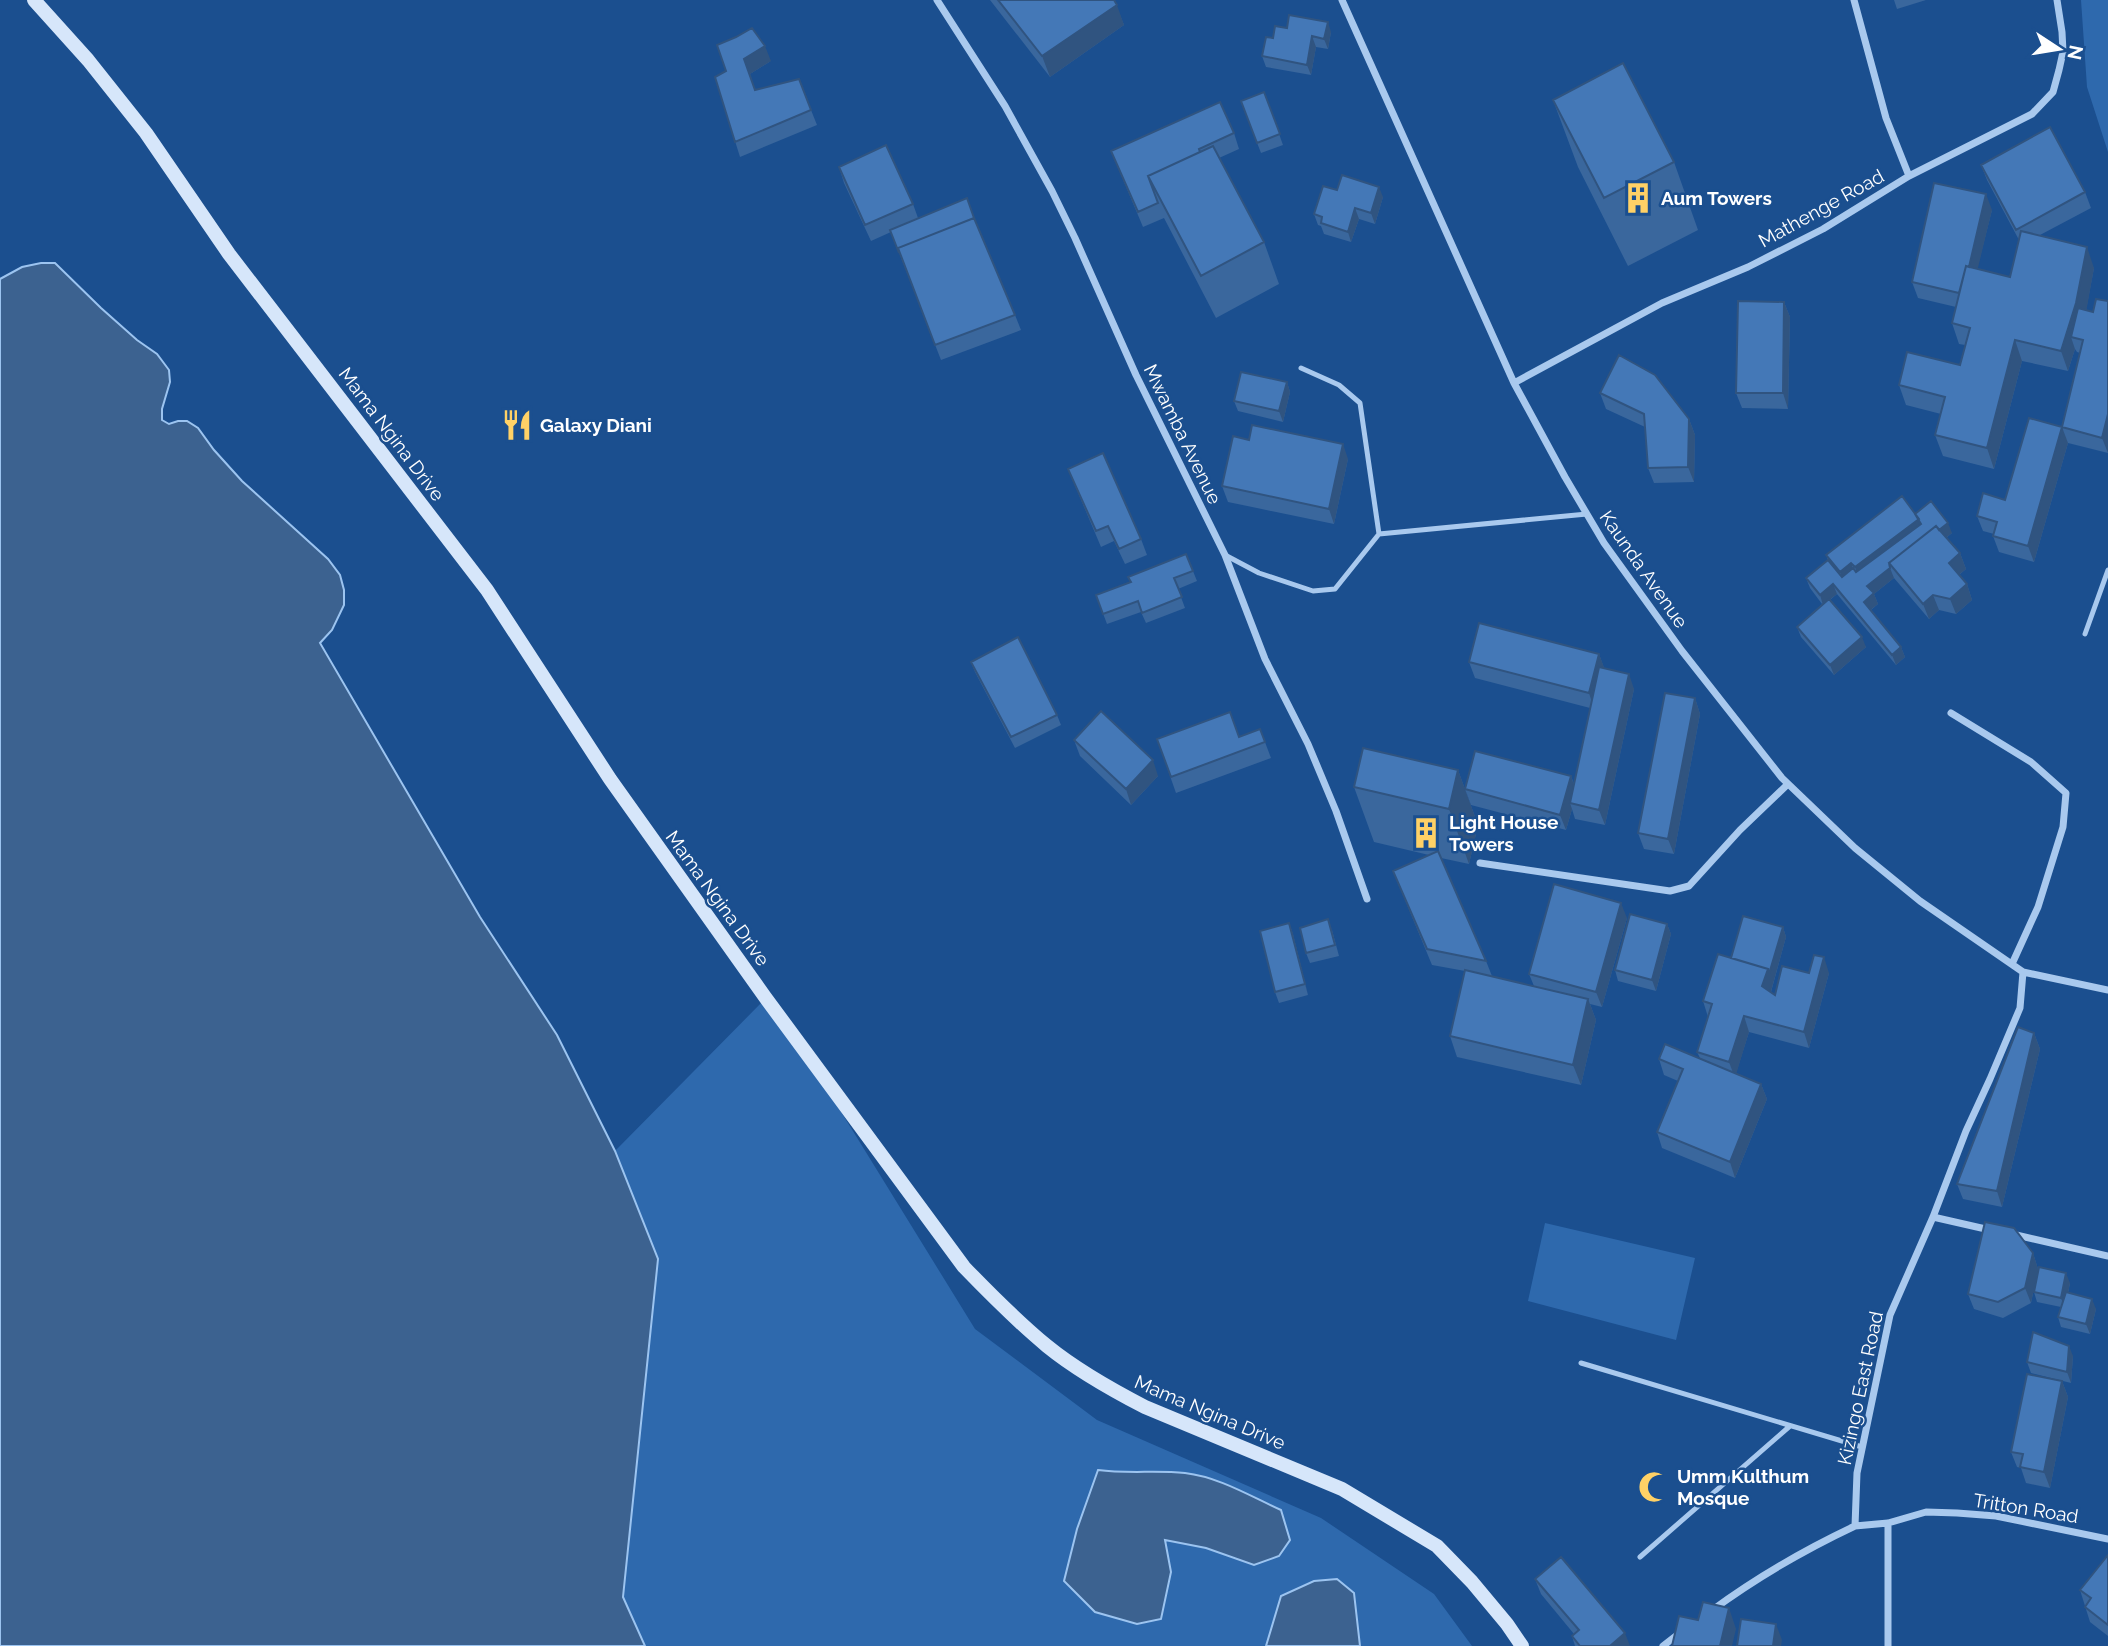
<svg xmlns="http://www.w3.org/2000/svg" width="2108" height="1646" font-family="Raleway,sans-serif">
<rect width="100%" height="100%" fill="#1b4f8f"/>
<path fill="#2e69ad" d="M 2081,0 L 2108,0 L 2108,152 L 2087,87 Z
M 769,995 L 975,1329 L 1097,1420 L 1321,1518 L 1434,1594 L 1472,1646 L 645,1646 L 623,1597 L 658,1259 L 615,1151 Z
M 1545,1223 L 1695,1258 L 1676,1340 L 1528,1301 Z"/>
<path fill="#3c6290" stroke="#9cc4f0" stroke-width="2" d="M 41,263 L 55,263 L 101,308 L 137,340 L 157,354 L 169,370 L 170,382 L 162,409 L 162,420 L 169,424 L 178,421 L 187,421 L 198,428 L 214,450 L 242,481 L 328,559 L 340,575 L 344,590 L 344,605 L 332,630 L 320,643 L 480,917 L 557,1035 L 615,1151 L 658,1259 L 623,1597 L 645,1646 L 0,1646 L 0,279 L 22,267 Z
M 1098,1470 C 1127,1474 1156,1470 1185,1473 C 1219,1477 1250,1496 1281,1510 L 1290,1540 L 1279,1556 L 1254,1565 L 1206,1548 L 1165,1540 L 1171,1572 L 1161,1619 L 1137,1624 L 1095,1612 L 1064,1581 L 1077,1529 Z
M 1337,1579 L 1354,1593 L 1360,1646 L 1266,1646 L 1281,1596 L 1314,1581 Z"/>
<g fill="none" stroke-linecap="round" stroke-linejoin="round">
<path stroke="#a9c9ee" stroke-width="5" d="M 1301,368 L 1339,385 L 1360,403 L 1379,534
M 1225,555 L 1259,573 L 1313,591 L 1335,589 L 1379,534 L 1587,514
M 2085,634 L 2108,570
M 1581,1363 L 1862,1447
M 1640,1557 L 1790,1426"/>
<path stroke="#a9c9ee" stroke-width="7" d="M 937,0 L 1005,106 L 1052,191 L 1075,238 L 1136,375 L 1225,555 L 1265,659 L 1308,744 L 1336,811 L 1367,899
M 1342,0 L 1514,383 L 1565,477 L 1604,543 L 1682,651 L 1782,778 L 1855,848 L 1920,901 L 2023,972 L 2108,990
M 1854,0 L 1886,118 L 1909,176
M 1514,383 L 1662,303 L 1748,267 L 1823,229 L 1909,176 L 2032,114 L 2053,92 L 2059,70 L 2063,52 L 2062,32 L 2057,0
M 1951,713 L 2031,762 L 2066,793 L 2063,827 L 2038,907 L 2012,964
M 1480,863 L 1670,891 L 1689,886 L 1740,830 L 1788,784
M 1933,1217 L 1990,1230
M 2012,1234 L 2108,1256
M 1888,1523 L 1888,1646
M 1855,1526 L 1888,1523 L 1926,1512 L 1957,1513 L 1996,1516 L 2108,1539
M 1711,1611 C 1756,1578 1804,1550 1855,1526 L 1857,1473 L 1890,1315 L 1933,1217 L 1966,1131 L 1990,1079 L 2020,1008 L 2023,972
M 1663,1646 L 1681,1632"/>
<path stroke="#d6e6fa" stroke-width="14" d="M 34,0 L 88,60 L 146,133 L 229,254 L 487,590 L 610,779 L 765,997 L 964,1267 C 991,1295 1018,1322 1047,1346 C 1074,1368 1114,1391 1145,1407 L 1342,1489 L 1437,1546 L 1472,1582 L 1507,1624 L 1522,1646"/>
</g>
<path fill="#3a679d" d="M 990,0 L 1114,0 L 1124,25 L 1050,77 Z
M 1894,0 L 1926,0 L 1897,9 Z
M 1331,32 L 1328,49 L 1316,47 L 1311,75 L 1266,67 L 1262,56 L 1273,38 Z
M 771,61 L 750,74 L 755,90 L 811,110 L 817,125 L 740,157 L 715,77 Z
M 1264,92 L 1283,145 L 1261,153 L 1241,101 Z
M 1553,100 L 1674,162 L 1698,230 L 1628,266 L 1578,167 Z
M 1234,133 L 1239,149 L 1219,158 L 1264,242 L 1279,284 L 1216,318 L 1164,218 L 1143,227 L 1111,151 Z
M 1981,165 L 2085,192 L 2091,208 L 2040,235 L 2094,268 L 2086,310 L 2093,312 L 2108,301 L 2108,453 L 2068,443 L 2034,562 L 1999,552 L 1993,536 L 1994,534 L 1983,531 L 1977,516 L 2005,500 L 2062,427 L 2080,353 L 2077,352 L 2075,349 L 2068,371 L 2022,361 L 1994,469 L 1943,456 L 1935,435 L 1941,414 L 1906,405 L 1899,385 L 1960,365 L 1965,345 L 1959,344 L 1952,323 L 1956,307 L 1918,298 L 1912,282 L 1992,210 L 1977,269 L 2010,277 L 2019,240 L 1987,180 Z
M 839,167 L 913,204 L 918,218 L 1015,315 L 1021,330 L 941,360 L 891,232 L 871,241 L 844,183 Z
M 1337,190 L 1383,197 L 1375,224 L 1359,219 L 1351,242 L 1324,234 L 1321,226 L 1318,225 L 1314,214 Z
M 1784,302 L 1790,317 L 1788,409 L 1742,408 L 1736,393 Z
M 1287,382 L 1290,392 L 1283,422 L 1238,411 L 1234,401 Z
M 1600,393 L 1689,419 L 1695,435 L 1694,482 L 1654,483 L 1648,468 L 1645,427 L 1606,409 Z
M 1348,459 L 1334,524 L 1228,502 L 1222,486 Z
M 1068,469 L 1141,539 L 1147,555 L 1125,564 L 1114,541 L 1101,547 Z
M 1915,514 L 1952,533 L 1946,538 L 1960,553 L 1966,569 L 1959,575 L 1967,584 L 1972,600 L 1956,614 L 1939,610 L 1929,619 L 1894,578 L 1874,594 L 1878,604 L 1871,610 L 1901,647 L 1905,657 L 1896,665 L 1837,594 L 1830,600 L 1866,647 L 1834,675 L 1801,637 L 1797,627 L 1822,604 L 1810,588 L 1806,578 L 1828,560 L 1826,555 Z
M 1186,554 L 1197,581 L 1178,589 L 1185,608 L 1146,623 L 1141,612 L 1107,624 L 1096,595 L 1130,582 Z
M 1599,654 L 1604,668 L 1634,689 L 1605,825 L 1575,819 L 1572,809 L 1566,830 L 1471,805 L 1465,789 L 1571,776 L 1574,784 L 1590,708 L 1475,678 L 1469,662 Z
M 971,662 L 1057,715 L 1061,725 L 1015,748 L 975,672 Z
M 1695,698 L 1700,714 L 1674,854 L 1644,849 L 1638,833 Z
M 1260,729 L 1271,758 L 1176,793 L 1157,739 L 1239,737 Z
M 1074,740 L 1158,776 L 1131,805 L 1080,756 Z
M 1458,770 L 1478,825 L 1469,864 L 1441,858 L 1486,961 L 1492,976 L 1477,973 L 1534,986 L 1529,974 L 1627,918 L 1602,1007 L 1590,1004 L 1596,1020 L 1581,1085 L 1457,1057 L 1450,1036 L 1465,971 L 1432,965 L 1393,871 L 1429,855 L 1374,842 L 1354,787 Z
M 1289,923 L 1293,934 L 1308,995 L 1279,1003 L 1275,992 Z
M 1667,924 L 1671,934 L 1656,991 L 1618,981 L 1615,970 Z
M 1783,927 L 1786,937 L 1771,992 L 1775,995 L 1809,973 L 1829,973 L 1809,1048 L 1749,1032 L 1736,1073 L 1761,1084 L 1767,1099 L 1735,1178 L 1662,1148 L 1657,1132 L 1678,1081 L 1664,1075 L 1659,1059 L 1700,1058 L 1697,1052 L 1708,1017 L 1703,1001 L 1731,958 Z
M 1332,930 L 1339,956 L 1310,963 L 1306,953 Z
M 2034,1033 L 2040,1049 L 2002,1207 L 1963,1199 L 1957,1184 Z
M 2033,1253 L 2038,1269 L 2031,1303 L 2003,1318 L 1974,1309 L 1968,1294 Z
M 2070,1283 L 2068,1293 L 2096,1309 L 2090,1334 L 2061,1327 L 2058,1317 L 2061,1307 L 2037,1302 L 2034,1292 Z
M 2073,1356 L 2071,1383 L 2031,1373 L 2027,1362 Z
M 2062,1381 L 2068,1397 L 2050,1488 L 2026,1483 L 2021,1468 L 2017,1467 L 2011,1452 Z
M 2108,1555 L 2108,1636 L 2090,1622 L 2080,1590 Z
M 1535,1579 L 1630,1646 L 1575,1646 L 1572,1636 L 1574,1634 L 1541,1594 Z"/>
<path fill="#305480" d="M 1117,5 L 1124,25 L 1050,77 L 1042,56 Z
M 1328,22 L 1331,32 L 1328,49 L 1324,39 Z
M 1312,36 L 1316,47 L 1311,75 L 1307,65 Z
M 765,46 L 771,61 L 750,74 L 744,59 Z
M 1379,187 L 1383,197 L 1375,224 L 1371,213 Z
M 1986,194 L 1992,210 L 1968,309 L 1962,294 Z
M 1355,208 L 1359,219 L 1351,242 L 1348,232 Z
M 2087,247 L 2094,268 L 2084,324 L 2071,337 L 2075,349 L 2068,371 L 2061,351 Z
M 1784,302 L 1790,317 L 1788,409 L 1783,393 Z
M 2015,340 L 2022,361 L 1994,469 L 1987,448 Z
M 1287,382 L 1290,392 L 1283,422 L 1279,411 Z
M 2108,414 L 2108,453 L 2102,438 Z
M 1689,419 L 1695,435 L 1694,482 L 1688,467 Z
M 2062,427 L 2068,443 L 2034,562 L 2028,546 Z
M 1343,444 L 1348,459 L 1334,524 L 1329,509 Z
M 1919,519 L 1924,535 L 1860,583 L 1855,567 Z
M 1948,523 L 1952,533 L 1899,575 L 1892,567 Z
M 1960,553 L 1966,569 L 1955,578 L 1949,563 Z
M 1851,563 L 1857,579 L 1845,588 L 1840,572 Z
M 1890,568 L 1894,578 L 1874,594 L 1878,604 L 1868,612 L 1864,602 L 1867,586 Z
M 1833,584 L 1837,594 L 1823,605 L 1820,595 Z
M 1967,584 L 1972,600 L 1956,614 L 1950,599 Z
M 1933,595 L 1939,610 L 1929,619 L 1923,604 Z
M 1862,637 L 1866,647 L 1834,675 L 1830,665 Z
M 1901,647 L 1905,657 L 1896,665 L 1892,655 Z
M 1599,654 L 1605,670 L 1594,709 L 1589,693 Z
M 1629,674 L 1634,689 L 1605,825 L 1599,810 Z
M 1695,698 L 1700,714 L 1674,854 L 1668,839 Z
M 1153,760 L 1158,776 L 1131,805 L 1126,789 Z
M 1458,770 L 1478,825 L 1469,864 L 1449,809 Z
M 1571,776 L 1576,791 L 1570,803 L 1572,809 L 1566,830 L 1560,815 Z
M 1621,903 L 1627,918 L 1602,1007 L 1596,992 Z
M 1289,923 L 1293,934 L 1308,995 L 1305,984 Z
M 1667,924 L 1671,934 L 1656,991 L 1652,980 Z
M 1783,927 L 1786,937 L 1768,1002 L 1762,986 Z
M 1824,957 L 1829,973 L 1809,1048 L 1804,1032 Z
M 1588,999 L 1596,1020 L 1581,1085 L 1573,1065 Z
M 1744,1016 L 1749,1032 L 1735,1078 L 1729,1062 Z
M 2034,1033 L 2040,1049 L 2002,1207 L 1997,1191 Z
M 1761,1084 L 1767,1099 L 1735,1178 L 1730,1162 Z
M 2033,1253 L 2038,1269 L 2031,1303 L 2025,1288 Z
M 2066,1273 L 2070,1283 L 2065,1308 L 2061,1298 Z
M 2092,1299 L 2096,1309 L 2090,1334 L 2086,1324 Z
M 2069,1346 L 2073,1356 L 2071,1383 L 2067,1372 Z
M 2062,1381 L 2068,1397 L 2050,1488 L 2044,1472 Z
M 1729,1608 L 1736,1629 L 1732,1646 L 1720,1646 Z
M 1776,1624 L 1782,1640 L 1781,1646 L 1773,1646 Z
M 1625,1633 L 1630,1646 L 1610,1646 Z"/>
<path fill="#4478b7" stroke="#305480" stroke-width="2" d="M 998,0 L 1114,0 L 1117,5 L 1042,56 Z
M 1289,15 L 1328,22 L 1324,39 L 1312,36 L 1307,65 L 1262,56 L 1266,37 L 1273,38 L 1275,26 L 1287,28 Z
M 752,28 L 765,46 L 744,59 L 755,90 L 799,79 L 811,110 L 735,142 L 715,77 L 726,71 L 717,45 L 736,37 Z
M 1623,63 L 1674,162 L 1604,198 L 1553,100 Z
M 1264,92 L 1280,134 L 1257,143 L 1241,101 Z
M 1220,102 L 1234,133 L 1199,149 L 1200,152 L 1148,176 L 1158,203 L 1138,212 L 1111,151 Z
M 2050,127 L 2085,192 L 2016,230 L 1981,165 Z
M 886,145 L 913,204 L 865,225 L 839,167 Z
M 1213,146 L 1264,242 L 1201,276 L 1148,176 Z
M 1342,175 L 1379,187 L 1371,213 L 1355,208 L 1348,232 L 1321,223 L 1322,217 L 1314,214 L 1323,186 L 1337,190 Z
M 1934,183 L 1986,194 L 1969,267 L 1966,266 L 1959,293 L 1912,282 Z
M 967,198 L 974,218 L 898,248 L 899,253 L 890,230 Z
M 974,218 L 1015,315 L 935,345 L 898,248 Z
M 2021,231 L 2087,247 L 2076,303 L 2061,351 L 2015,340 L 1987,448 L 1935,435 L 1945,397 L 1899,385 L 1907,352 L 1960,365 L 1970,328 L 1952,323 L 1966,266 L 2010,277 Z
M 2096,299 L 2108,301 L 2108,414 L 2102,438 L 2062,427 L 2028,546 L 1993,536 L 1997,522 L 1977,516 L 1983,493 L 2005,500 L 2029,418 L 2062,427 L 2083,340 L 2071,337 L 2078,308 L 2093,312 Z
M 1738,301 L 1784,302 L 1783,393 L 1736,393 Z
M 1619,355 L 1655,375 L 1689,419 L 1688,467 L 1648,468 L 1644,414 L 1600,393 Z
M 1241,372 L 1287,382 L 1279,411 L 1234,401 Z
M 1252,425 L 1343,444 L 1329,509 L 1222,486 L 1233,436 L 1249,440 Z
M 1103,453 L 1141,539 L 1119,549 L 1108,526 L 1096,531 L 1068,469 Z
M 1902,496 L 1919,519 L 1855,567 L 1851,563 L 1840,572 L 1826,555 Z
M 1931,501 L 1948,523 L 1939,530 L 1936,526 L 1889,563 L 1890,568 L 1867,586 L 1874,593 L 1864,602 L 1901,647 L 1892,655 L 1833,584 L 1820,595 L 1806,578 L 1828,560 L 1842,577 L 1853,568 L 1856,572 L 1921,524 L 1915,514 Z
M 1936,526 L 1960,553 L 1949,563 L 1967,584 L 1950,599 L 1933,595 L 1923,604 L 1889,563 Z
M 1186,554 L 1193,571 L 1174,578 L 1182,597 L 1142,613 L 1138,601 L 1103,614 L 1096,595 L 1131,582 L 1128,577 Z
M 1829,599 L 1862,637 L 1830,665 L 1797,627 Z
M 1479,623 L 1599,654 L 1589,693 L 1469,662 Z
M 1018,637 L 1057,715 L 1011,737 L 971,662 Z
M 1599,667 L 1629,674 L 1599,810 L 1570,803 Z
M 1665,693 L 1695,698 L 1668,839 L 1638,833 Z
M 1101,711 L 1153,760 L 1126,789 L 1074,740 Z
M 1230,712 L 1239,737 L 1260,729 L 1265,742 L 1171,777 L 1157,739 Z
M 1363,748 L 1458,770 L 1449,809 L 1354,787 Z
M 1475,751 L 1571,776 L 1560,815 L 1465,789 Z
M 1438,851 L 1486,961 L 1427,949 L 1393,871 Z
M 1554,884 L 1621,903 L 1596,992 L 1529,974 Z
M 1630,914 L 1667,924 L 1652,980 L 1615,970 Z
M 1743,916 L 1783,927 L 1769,974 L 1768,969 L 1731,958 Z
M 1328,919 L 1335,945 L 1306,953 L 1300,928 Z
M 1289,923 L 1305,984 L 1275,992 L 1260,931 Z
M 1718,954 L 1768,969 L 1762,986 L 1775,995 L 1782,966 L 1809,973 L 1814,955 L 1824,957 L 1804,1032 L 1744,1016 L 1729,1062 L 1697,1052 L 1712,1004 L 1703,1001 Z
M 1465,970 L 1588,999 L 1573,1065 L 1450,1036 Z
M 2018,1027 L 2034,1033 L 1997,1191 L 1957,1184 Z
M 1665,1044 L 1761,1084 L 1730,1162 L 1657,1132 L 1683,1069 L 1659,1059 Z
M 1985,1222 L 2014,1228 L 2033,1253 L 2025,1288 L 1998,1302 L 1968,1294 Z
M 2039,1267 L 2066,1273 L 2061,1298 L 2034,1292 Z
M 2066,1292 L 2092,1299 L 2086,1324 L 2058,1317 Z
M 2033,1332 L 2069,1346 L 2067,1372 L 2027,1362 Z
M 2027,1374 L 2062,1381 L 2044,1472 L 2020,1467 L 2023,1454 L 2011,1452 Z
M 2108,1555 L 2108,1625 L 2085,1607 L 2091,1598 L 2080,1590 Z
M 1561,1557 L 1625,1633 L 1610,1646 L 1580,1646 L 1572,1636 L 1579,1630 L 1535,1579 Z
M 1703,1602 L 1729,1608 L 1720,1646 L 1672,1646 L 1679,1616 L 1698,1620 Z
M 1741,1619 L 1776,1624 L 1773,1646 L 1737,1646 Z"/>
<defs>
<symbol id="building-bare" viewBox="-9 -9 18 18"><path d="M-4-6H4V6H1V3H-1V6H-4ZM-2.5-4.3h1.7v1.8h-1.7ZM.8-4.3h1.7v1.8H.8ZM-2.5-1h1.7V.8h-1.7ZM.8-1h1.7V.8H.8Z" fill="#ffd166" stroke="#1b4f8f" stroke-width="2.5" paint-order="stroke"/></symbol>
<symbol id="restaurant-bare" viewBox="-9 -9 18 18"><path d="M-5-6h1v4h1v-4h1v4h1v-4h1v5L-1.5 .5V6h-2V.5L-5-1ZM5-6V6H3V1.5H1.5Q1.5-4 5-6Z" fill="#ffd166" stroke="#1b4f8f" stroke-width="2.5" paint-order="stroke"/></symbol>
<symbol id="mosque-bare" viewBox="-9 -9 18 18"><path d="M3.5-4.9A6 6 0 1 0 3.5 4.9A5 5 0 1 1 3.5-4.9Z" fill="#ffd166" stroke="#1b4f8f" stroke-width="2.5" paint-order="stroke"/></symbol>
</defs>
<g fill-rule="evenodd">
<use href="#building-bare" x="1616" y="176" width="44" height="44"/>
<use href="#restaurant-bare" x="495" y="403" width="44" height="44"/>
<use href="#building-bare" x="1404" y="811" width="44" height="44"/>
<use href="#mosque-bare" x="1632" y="1465" width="44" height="44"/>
</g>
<g text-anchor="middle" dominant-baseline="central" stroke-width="5" stroke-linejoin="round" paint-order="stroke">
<g font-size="19" font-weight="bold" fill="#fff" stroke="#1b4f8f" text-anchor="start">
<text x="1661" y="198">Aum Towers</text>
<text x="540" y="425">Galaxy Diani</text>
<text x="1449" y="822">Light House<tspan x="1449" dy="22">Towers</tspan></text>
<text x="1677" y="1476">Umm Kulthum<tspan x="1677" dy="22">Mosque</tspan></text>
</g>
<g font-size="19" fill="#fff" stroke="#1b4f8f">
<text transform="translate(1821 208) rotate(-29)">Mathenge Road</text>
<text transform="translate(392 434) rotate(53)">Mama Ngina Drive</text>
<text transform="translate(1183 434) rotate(64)">Mwamba Avenue</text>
<text transform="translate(1644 569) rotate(55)">Kaunda Avenue</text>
<text transform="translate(718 898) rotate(54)">Mama Ngina Drive</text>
<text transform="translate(1860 1388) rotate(-78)">Kizingo East Road</text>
<text transform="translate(1210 1412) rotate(23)">Mama Ngina Drive</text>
<text transform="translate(2026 1508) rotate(9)">Tritton Road</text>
</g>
</g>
<g transform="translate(2059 49) rotate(102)" stroke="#1b4f8f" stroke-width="5" paint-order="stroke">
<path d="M0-5L12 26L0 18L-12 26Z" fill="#ffffff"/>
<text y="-10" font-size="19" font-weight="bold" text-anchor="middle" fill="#ffffff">N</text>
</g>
</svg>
